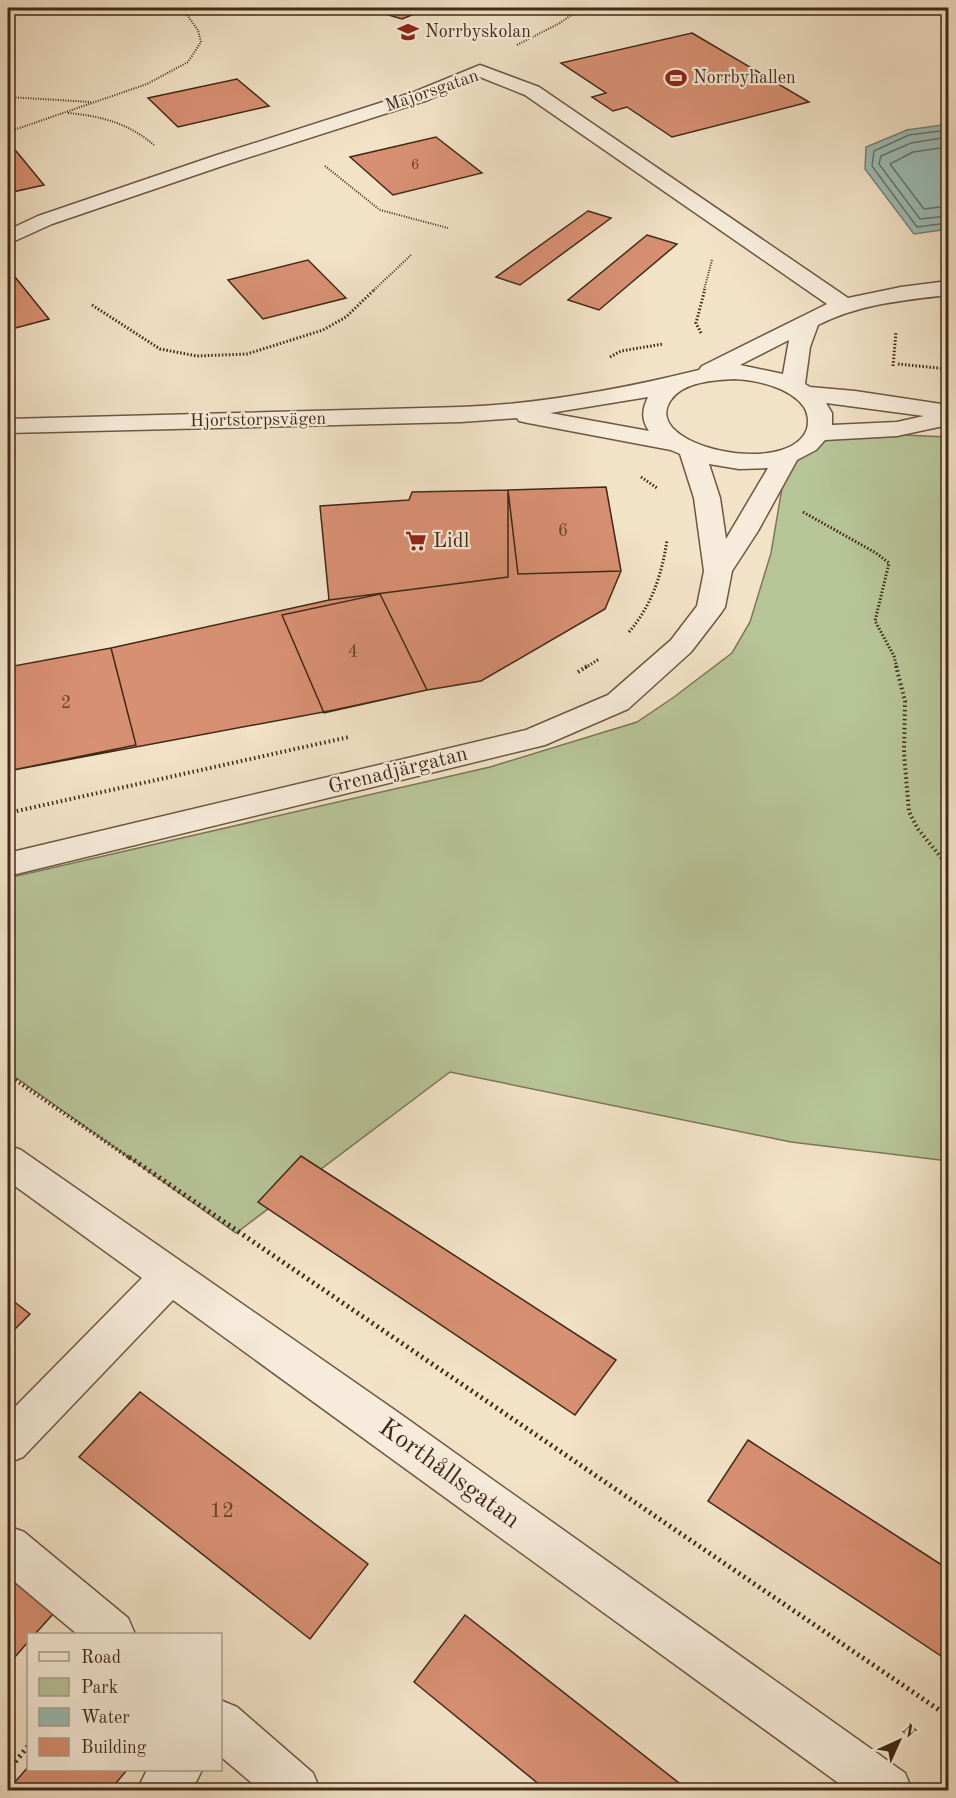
<svg xmlns="http://www.w3.org/2000/svg" width="956" height="1798" font-family="'Old Standard TT',serif">
<rect width="100%" height="100%" fill="#f2e2c7"/>
<filter id="stains"><feTurbulence type="fractalNoise" baseFrequency=".00333" numOctaves="4"/><feColorMatrix values="0 0 0 0 .2 0 0 0 0 .09 0 0 0 0 .02 0 0 0 .5 -.17"/></filter>
<radialGradient id="worn" r=".72"><stop offset=".6" stop-color="#630" stop-opacity="0"/><stop offset="1" stop-color="#630" stop-opacity=".3"/></radialGradient>
<path fill="#b7c498" stroke="#7c7657" stroke-width="1.5" d="M 834,432 L 948,437 L 948,1161 L 791,1142 L 450,1072 L 236,1233 L 8,1072 L 8,878 L 490,767 L 637,722 L 674,697 L 732,653 L 750,622 L 771,553 L 782,488 L 774,455 Z"/>
<path fill="#9bbdb7" stroke="#778277" stroke-width="1.5" d="M 948,124 L 948,229 L 914,234 L 865,169 L 866,147 L 907,130 Z"/>
<g fill="none" stroke-linecap="round" stroke-linejoin="round">
<path stroke="#6e7366" stroke-width="1.5" d="M 948,130 L 909,135 L 874,151 L 872,166 L 917,227 L 948,223
M 948,137 L 911,143 L 881,156 L 879,164 L 920,219 L 948,216
M 948,147 L 913,152 L 890,164 L 924,209 L 948,206"/>
</g>
<path fill="#d89073" stroke="#412916" stroke-width="1.5" d="M 365,8 L 429,8 L 402,19 Z
M 692,33 L 809,102 L 672,137 L 627,107 L 613,111 L 592,97 L 606,93 L 561,63 Z
M 237,79 L 269,106 L 178,127 L 148,98 Z
M 436,137 L 482,173 L 393,195 L 350,157 Z
M 16,151 L 44,185 L 8,193 L 8,152 Z
M 588,211 L 611,218 L 520,285 L 496,277 Z
M 647,235 L 677,244 L 599,310 L 568,300 Z
M 308,260 L 346,298 L 263,319 L 228,280 Z
M 15,277 L 49,319 L 8,330 L 8,279 Z
M 606,487 L 621,571 L 518,574 L 508,490 Z
M 606,487 L 621,571 L 605,609 L 481,681 L 427,690 L 334,710 L 13,770 L 8,739 L 8,667 L 111,648 L 329,600 L 508,577 L 508,490 Z
M 508,490 L 508,577 L 329,600 L 320,506 L 409,500 L 412,492 Z
M 380,594 L 427,690 L 324,713 L 282,615 Z
M 111,648 L 136,745 L 13,770 L 8,739 L 8,667 Z
M 301,1156 L 616,1360 L 575,1415 L 258,1202 Z
M 8,1297 L 30,1314 L 8,1336 Z
M 140,1392 L 368,1564 L 310,1639 L 79,1457 Z
M 748,1440 L 948,1569 L 948,1642 L 941,1656 L 708,1501 Z
M 8,1576 L 53,1614 L 35,1634 L 28,1634 L 28,1642 L 8,1665 Z
M 465,1615 L 688,1790 L 546,1790 L 414,1682 Z
M 28,1767 L 28,1770 L 127,1770 L 110,1790 L 8,1790 Z"/>
<g fill="none" stroke-linecap="round" stroke-linejoin="round">
<defs>
<path id="minor" d="M 480,65 L 539,87 L 848,298 L 901,287 L 948,281 L 948,295 C 904,300 859,304 818,325 L 810,347 L 805,384 L 810,387 L 855,391 L 948,405 L 948,425 L 897,436 L 825,440 L 816,450 L 797,460 L 758,531 L 732,571 L 725,607 L 721,613 L 691,652 L 628,709 L 545,745 L 8,876 L 8,853 L 526,730 L 608,695 L 671,640 L 697,606 L 704,571 L 694,498 L 680,454 L 671,450 L 528,423 L 519,421 L 517,418 L 461,422 L 8,433 L 8,419 L 461,407 C 541,404 622,389 699,370 L 702,366 L 827,304 L 525,95 L 480,77 L 428,100 L 228,164 L 52,224 L 8,244 L 8,230 L 38,216 L 214,156 L 414,92 ZM 789,340 L 783,374 L 740,365 ZM 734,379 C 756,380 790,387 804,407 C 808,413 809,422 807,429 C 789,479 638,446 671,400 C 683,382 714,380 734,379 ZM 648,397 C 642,410 641,419 649,431 L 550,413 ZM 826,403 L 924,416 L 897,422 L 832,425 L 832,413 ZM 709,464 L 739,469 L 768,468 L 726,539 L 720,498 Z
M 8,1145 L 21,1150 L 399,1413 L 905,1773 L 912,1790 L 848,1790 L 173,1300 L 23,1457 L 8,1463 L 8,1414 L 142,1278 L 8,1181 Z
M 8,1526 L 24,1532 L 128,1618 L 135,1634 L 77,1634 L 8,1576 Z
M 220,1700 L 237,1707 L 313,1773 L 320,1790 L 260,1790 L 220,1756 Z
M 147,1770 L 202,1770 L 192,1790 L 137,1790 Z"/>
</defs>
<use href="#minor" stroke="#6d5742" stroke-width="3"/>
<path stroke="#412916" stroke-width="2" stroke-dasharray="1 1.5" stroke-linecap="butt" d="M 187,12 L 203,8
M 517,45 L 560,23 L 581,8
M 8,97 L 91,102
M 68,113 C 101,116 128,123 154,145
M 8,132 L 147,84 L 188,62 L 201,42 L 198,30 L 182,8
M 325,166 L 380,210 L 448,228
M 374,290 L 411,255
M 704,290 L 712,260"/>
<path stroke="#412916" stroke-width="3" stroke-dasharray="1.5 2" stroke-linecap="butt" d="M 92,305 L 160,349 L 197,356 L 247,354 L 323,330 L 346,317 L 375,289
M 701,333 L 696,323 L 705,289
M 610,357 L 621,351 L 663,344
M 898,364 L 948,369
M 893,366 L 896,332
M 641,477 L 657,488
M 803,512 L 876,553 L 889,563 L 875,621 L 894,656 L 897,668
M 629,632 C 652,605 662,574 667,540
M 585,668 L 599,659"/>
<path stroke="#412916" stroke-width="4" stroke-dasharray="1.5 3" stroke-linecap="butt" d="M 896,666 L 905,701 L 904,753 L 909,812 L 918,829 L 948,866
M 578,672 L 587,666
M 8,813 L 349,737
M 8,1075 L 131,1159"/>
<path stroke="#412916" stroke-width="5" stroke-dasharray="2 4" stroke-linecap="butt" d="M 129,1157 L 948,1716
M 8,1771 L 28,1746"/>
<use href="#minor" fill="#f7ecdb" fill-rule="evenodd"/>
</g>
<defs>
<symbol id="school-bare" viewBox="-9 -9 18 18"><path d="M0-5L7-2L0 1L-7-2ZM-4 1L0 2.5L4 1V4Q0 6-4 4Z" fill="#8f2418" stroke="#f7ecdb" stroke-width="2.5" paint-order="stroke"/></symbol>
<symbol id="stadium-bare" viewBox="-9 -9 18 18"><path d="M0-5a6.5 5 0 1 0 0 10a6.5 5 0 1 0 0-10ZM-3.5-1.8h7v3.6h-7Z" fill="#8f2418" stroke="#f7ecdb" stroke-width="2.5" paint-order="stroke"/></symbol>
<symbol id="supermarket-bare" viewBox="-9 -9 18 18"><path d="M-6-5.5h2.5l.6 2H6L4.5 2H-2.5L-4.4-4H-6ZM-1.5 3.2a1.3 1.3 0 1 0 .1 0ZM3 3.2a1.3 1.3 0 1 0 .1 0Z" fill="#8f2418" stroke="#f7ecdb" stroke-width="2.5" paint-order="stroke"/></symbol>
</defs>
<g fill-rule="evenodd">
<use href="#school-bare" x="393" y="17" width="30" height="30"/>
<use href="#stadium-bare" x="661" y="63" width="30" height="30"/>
<use href="#supermarket-bare" x="401" y="526" width="30" height="30"/>
</g>
<g text-anchor="middle" dominant-baseline="central" stroke-width="4.5" stroke-linejoin="round" paint-order="stroke">
<g font-size="15" fill="#67432d">
<text x="415" y="165">6</text>
</g>
<g font-size="18" fill="#412916" stroke="#f7ecdb" text-anchor="start">
<text x="425" y="32">Norrbyskolan</text>
<text x="693" y="78">Norrbyhallen</text>
</g>
<g font-size="18" fill="#412916" stroke="#f7ecdb">
<text transform="translate(432 91) rotate(-19)">Majorsgatan</text>
<text transform="translate(258 420) rotate(-1)">Hjortstorpsvägen</text>
</g>
<g font-size="18" fill="#67432d">
<text x="563" y="531">6</text>
<text x="353" y="652">4</text>
<text x="66" y="703">2</text>
</g>
<g font-size="21" fill="#412916" stroke="#f7ecdb" text-anchor="start">
<text x="433" y="541">Lidl</text>
</g>
<g font-size="21" fill="#412916" stroke="#f7ecdb">
<text transform="translate(398 771) rotate(-14)">Grenadjärgatan</text>
</g>
<g font-size="21" fill="#67432d">
<text x="222" y="1511">12</text>
</g>
<g font-size="26" fill="#412916" stroke="#f7ecdb">
<text transform="translate(449 1474) rotate(36)">Korthållsgatan</text>
</g>
</g>
<rect width="956" height="1798" fill="none" stroke="#f2e2c7" stroke-width="30"/>
<rect x="9" y="9" width="938" height="1780" fill="none" stroke="#412916" stroke-width="3"/>
<rect x="15" y="15" width="926" height="1768" fill="none" stroke="#412916" stroke-width="1.5"/>
<rect x="27" y="1633" width="195" height="138" fill="#f7ecdb" stroke="#ae9e8c" stroke-width="1.5"/>
<rect x="39" y="1652" width="30" height="9" fill="#f7ecdb" stroke="#ae9e8c" stroke-width="1.5"/>
<text x="81" y="1663" font-size="18" fill="#412916">Road</text>
<rect x="39" y="1678" width="30" height="18" fill="#b7c498" stroke="#ae9e8c" stroke-width="1.5"/>
<text x="81" y="1693" font-size="18" fill="#412916">Park</text>
<rect x="39" y="1708" width="30" height="18" fill="#9bbdb7" stroke="#ae9e8c" stroke-width="1.5"/>
<text x="81" y="1723" font-size="18" fill="#412916">Water</text>
<rect x="39" y="1738" width="30" height="18" fill="#d89073" stroke="#ae9e8c" stroke-width="1.5"/>
<text x="81" y="1753" font-size="18" fill="#412916">Building</text>
<g transform="translate(899 1741) rotate(45)" stroke="#f7ecdb" stroke-width="4.5" paint-order="stroke">
<path d="M0-4.5L10 22L0 15L-10 22Z" fill="#412916"/>
<text y="-9" font-size="16" font-weight="bold" text-anchor="middle" fill="#412916">N</text>
</g>
<rect width="100%" height="100%" filter="url(#stains)"/>
<rect width="100%" height="100%" fill="url(#worn)"/>
</svg>
